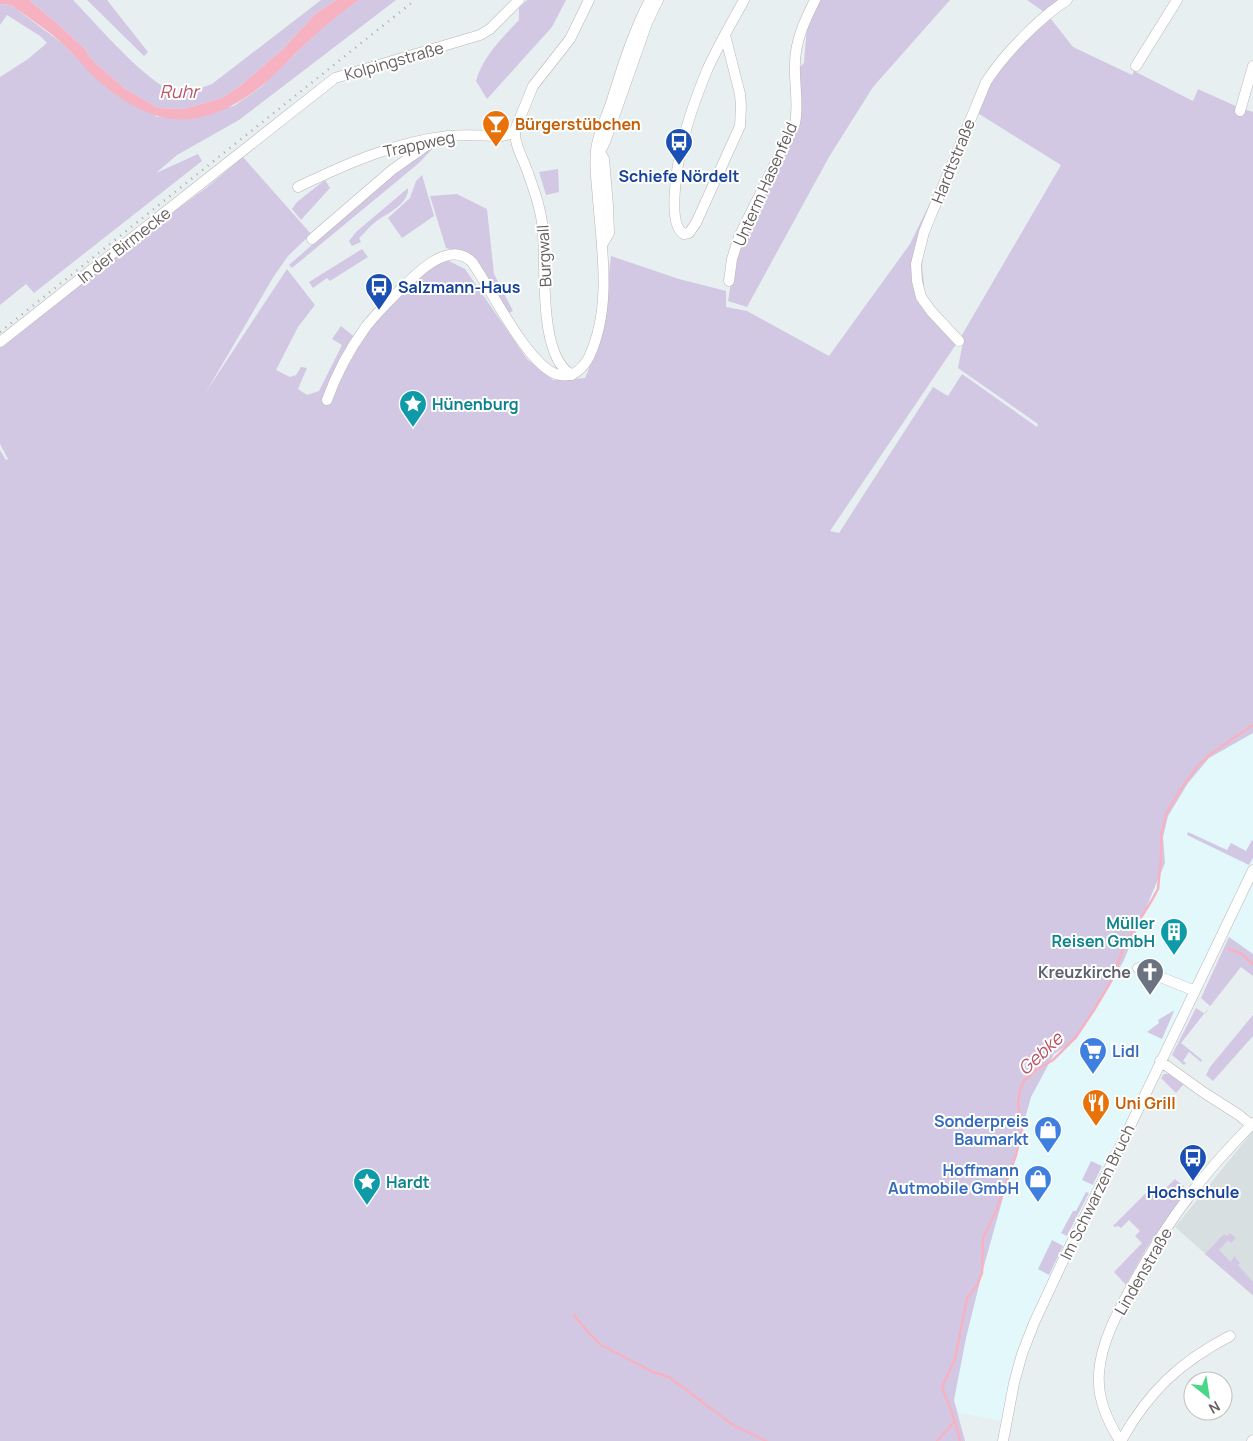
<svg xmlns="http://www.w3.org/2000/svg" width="1253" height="1441" font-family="Manrope,sans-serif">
<rect width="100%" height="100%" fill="#e8eff0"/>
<path fill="#e2f8fb" d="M 1253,733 L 1253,954 L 1229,937 L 1219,933 L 1064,1246 L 1013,1372 L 1001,1421 L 959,1413 L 954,1400 L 966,1338 L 982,1273 L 1031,1097 L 1054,1054 L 1076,1039 L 1123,962 L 1165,863 L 1163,837 L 1168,816 L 1188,783 L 1209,758 Z"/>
<path fill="#d7dfe0" d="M 1253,1131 L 1253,1296 L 1175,1227 Z"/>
<path fill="#d2c8e4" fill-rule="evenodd" d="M 29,0 L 73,0 C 104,32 138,74 178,96 L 212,84 L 321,0 L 336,0 L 316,13 L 283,49 L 240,86 L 222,98 L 183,109 L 158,108 L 124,88 L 90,58 L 86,50 L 60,26 Z
M 87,0 L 107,0 L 148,52 L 144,56 Z
M 359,0 L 396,0 L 239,120 L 177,155 L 156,173 L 198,154 L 202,161 L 34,293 L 26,284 L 0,305 L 0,77 L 28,59 L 47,43 L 40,36 L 7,15 L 0,25 L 0,4 L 11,5 L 63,44 L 78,59 L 157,117 L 234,106 L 261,87 L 318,32 L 341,12 Z
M 527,0 L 566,0 L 552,27 L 487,99 L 476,81 C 483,56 502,38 519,20 L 519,8 Z
M 821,0 L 950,0 L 873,87 L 829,157 L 747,307 L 728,301 L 737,247 L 800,118 L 798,69 L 804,63 L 807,26 Z
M 1027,0 L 1062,0 L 1047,14 L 1073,47 L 1132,75 L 1134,71 L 1193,101 L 1198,89 L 1240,108 L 1253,112 L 1253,733 L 1209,758 L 1188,783 L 1168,816 L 1163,837 L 1165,863 L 1123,962 L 1076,1039 L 1054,1054 L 1031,1097 L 982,1273 L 966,1338 L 954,1400 L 965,1441 L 0,1441 L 0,450 L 6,460 L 8,459 L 0,444 L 0,345 L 102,264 L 206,188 L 243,157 L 311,234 L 288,256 L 274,276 L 206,392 L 287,269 L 315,305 L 298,327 L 276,370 L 290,377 L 296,375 L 301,367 L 307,368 L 298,389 L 307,395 L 319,391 L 342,345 L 332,339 L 341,326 L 361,342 L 373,323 L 430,268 L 447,260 L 465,269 L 527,359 L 553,380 L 585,378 L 596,351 L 603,327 L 611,256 L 679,279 L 726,291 L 726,307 L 747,311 L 829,356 L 910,244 L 988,84 L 1047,14 ZM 976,112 L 1061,165 L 959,340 L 925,294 L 922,266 L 924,249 L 933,221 ZM 959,340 L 963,342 L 958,368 L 1038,424 L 1037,427 L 962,374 L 948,396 L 933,387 L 839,533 L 830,531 Z
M 432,144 L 435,146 L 419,163 L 292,268 L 289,265 L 391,176 Z
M 558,169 L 559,192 L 546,195 L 539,172 Z
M 422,175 L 434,216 L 402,238 L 388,218 L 410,198 L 416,181 Z
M 325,180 L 330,188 L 301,220 L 292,209 L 297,202 Z
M 408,188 C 409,206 384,214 373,224 C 368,228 364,234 359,238 L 361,242 L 352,246 L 349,241 L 356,232 Z
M 457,194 L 487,209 L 494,274 L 513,311 L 506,314 L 465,252 L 446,248 L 430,196 Z
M 362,249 L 368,257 L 330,281 L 327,278 L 313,288 L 309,282 Z
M 1188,832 L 1227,850 L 1231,843 L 1246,851 L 1252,840 L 1253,841 L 1253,858 L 1249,865 L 1187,835 Z
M 1229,937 L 1253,954 L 1253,976 L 1241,967 L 1181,1043 L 1202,1060 L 1201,1062 L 1189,1052 L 1183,1061 L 1186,1063 L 1184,1065 L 1172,1055 L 1196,1008 L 1205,1014 L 1210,1006 L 1201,998 Z
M 1173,1011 L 1174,1011 L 1162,1039 L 1147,1032 L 1159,1023 L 1158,1020 Z
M 1253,1015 L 1253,1036 L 1213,1081 L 1206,1075 L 1210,1067 Z
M 1164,1074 L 1171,1074 L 1184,1084 L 1176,1093 L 1161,1078 Z
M 1091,1161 L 1102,1166 L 1093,1185 L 1082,1180 Z
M 1175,1179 L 1187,1189 L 1146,1249 L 1126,1285 L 1114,1272 L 1142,1243 L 1135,1236 L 1140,1231 L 1129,1220 L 1121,1228 L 1118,1226 L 1115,1227 L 1113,1226 L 1149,1190 L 1157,1197 Z
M 1086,1192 L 1089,1193 L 1067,1236 L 1061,1233 L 1073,1211 L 1076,1211 Z
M 1230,1233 L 1236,1238 L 1231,1243 L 1228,1240 L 1219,1250 L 1231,1262 L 1234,1256 L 1240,1263 L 1238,1265 L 1253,1282 L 1253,1295 L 1205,1254 L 1224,1234 L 1227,1236 Z
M 1052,1240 L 1063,1246 L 1049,1275 L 1038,1269 Z"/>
<path fill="#f7b2c1" d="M 0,0 L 29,0 L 60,26 L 86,50 L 90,58 L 124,88 L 158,108 L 183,109 L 222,98 L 240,86 L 283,49 L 316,13 L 336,0 L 359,0 C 335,16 314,36 293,56 C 282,67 271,79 259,88 C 202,131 157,130 102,84 C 88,73 78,58 65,46 C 49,31 29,18 11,5 L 0,4 Z"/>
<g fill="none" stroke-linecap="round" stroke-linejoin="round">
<path stroke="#f7b2c1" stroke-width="2.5" d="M 1229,949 L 1242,954 L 1253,964
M 574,1315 L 588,1332 L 601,1345 L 653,1372 L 669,1377 L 733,1425 L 766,1441
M 937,1441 L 955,1421
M 960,1441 L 955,1421 L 942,1387 L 955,1359 L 967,1298 L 977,1285 L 982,1273 L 983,1238 L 996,1211 L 1016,1155 L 1022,1130 L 1018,1103 L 1020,1090 L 1024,1081 L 1036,1070 L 1053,1060 L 1076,1037 L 1094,1010 L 1113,978 L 1125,943 L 1152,900 L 1158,889 L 1161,858 L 1161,836 L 1166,814 L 1181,789 L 1197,767 L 1209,755 L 1253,725"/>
<defs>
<path id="minor" d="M 725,35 L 740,94 L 741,106 L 740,126 L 696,223 L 689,233 L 684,234 C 666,225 678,162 682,145 C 688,119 698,92 708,68 C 719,44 732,22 744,0
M 1136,66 L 1177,0
M 1240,111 L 1253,66
M 515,130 C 514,143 522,157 527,170 C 534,190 542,211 543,233 C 546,267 538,357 572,375
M 298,187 C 346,164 395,142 448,136 C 466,134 484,136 502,136 L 510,134 L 515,130 L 533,86 L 570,39 L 589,0
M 312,239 L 392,170 L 433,141
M 602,245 L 609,233 L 608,206 L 604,159 L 601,154 L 596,150 L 602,148 L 605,142 L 647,23 L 658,0
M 729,281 L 732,259 L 739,237 L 795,123 C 799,104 794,83 795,64 C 795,41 805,20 815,0
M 959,341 L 931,311 L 921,297 L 917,281 L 916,264 L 924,232 L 986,82 C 1005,53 1038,19 1067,0
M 0,342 L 335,78 L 480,35 L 490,29 L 519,0
M 327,400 C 336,375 349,350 365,328 C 374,316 385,305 396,294 C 413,277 448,238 472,262 C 491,289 527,364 556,374 C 572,379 582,370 589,357 C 612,308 602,251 598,199 C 597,184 594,166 596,150 C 598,134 606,118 611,103 C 622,68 633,32 650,0
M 1138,968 L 1195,991
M 1160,1061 L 1203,1092 L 1239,1115 L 1251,1125
M 1003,1441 L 1014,1383 L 1022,1354 L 1034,1323 L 1069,1248 L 1121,1145 L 1253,870
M 1120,1441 C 1107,1420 1097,1398 1099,1373 C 1101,1343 1117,1313 1131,1288 C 1148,1257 1166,1226 1188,1198 C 1207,1171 1230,1147 1253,1123
M 1121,1441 C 1149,1391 1180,1362 1230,1336
M 1252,1441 L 1253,1440"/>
</defs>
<use href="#minor" stroke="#bbb5b5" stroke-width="11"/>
<use href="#minor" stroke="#fff" stroke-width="10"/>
<path stroke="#aaa7a7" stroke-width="2.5" stroke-dasharray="1 6" stroke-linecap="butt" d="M 0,332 L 415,0"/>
</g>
<defs>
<symbol id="bar-pin" viewBox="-11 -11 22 30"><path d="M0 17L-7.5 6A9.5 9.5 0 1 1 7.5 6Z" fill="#e8710a" stroke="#fff"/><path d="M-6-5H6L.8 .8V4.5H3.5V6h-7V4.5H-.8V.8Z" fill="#fff"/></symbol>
<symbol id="bus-pin" viewBox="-11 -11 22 30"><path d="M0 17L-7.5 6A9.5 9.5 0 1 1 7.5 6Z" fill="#1a4fb4" stroke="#fff"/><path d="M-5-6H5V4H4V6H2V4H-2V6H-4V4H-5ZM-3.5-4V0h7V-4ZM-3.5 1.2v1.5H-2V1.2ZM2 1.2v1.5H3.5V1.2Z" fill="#fff"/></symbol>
<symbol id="sight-pin" viewBox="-11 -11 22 30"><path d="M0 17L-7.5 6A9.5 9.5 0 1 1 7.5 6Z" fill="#0f9aa8" stroke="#fff"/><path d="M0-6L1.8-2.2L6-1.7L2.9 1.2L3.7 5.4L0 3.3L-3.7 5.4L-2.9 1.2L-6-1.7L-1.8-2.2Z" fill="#fff"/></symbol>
<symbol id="building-pin" viewBox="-11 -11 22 30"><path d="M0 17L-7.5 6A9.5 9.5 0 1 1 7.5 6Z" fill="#0f9aa8" stroke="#fff"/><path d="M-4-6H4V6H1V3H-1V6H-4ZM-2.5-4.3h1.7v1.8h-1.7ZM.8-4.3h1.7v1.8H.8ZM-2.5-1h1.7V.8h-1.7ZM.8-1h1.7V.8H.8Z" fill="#fff"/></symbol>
<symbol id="church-pin" viewBox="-11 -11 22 30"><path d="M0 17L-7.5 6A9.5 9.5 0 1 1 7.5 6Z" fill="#6b7280" stroke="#fff"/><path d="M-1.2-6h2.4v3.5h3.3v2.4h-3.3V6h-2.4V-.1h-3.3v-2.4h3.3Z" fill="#fff"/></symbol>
<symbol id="supermarket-pin" viewBox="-11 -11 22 30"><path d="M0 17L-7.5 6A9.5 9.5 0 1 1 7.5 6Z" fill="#3f7fe0" stroke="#fff"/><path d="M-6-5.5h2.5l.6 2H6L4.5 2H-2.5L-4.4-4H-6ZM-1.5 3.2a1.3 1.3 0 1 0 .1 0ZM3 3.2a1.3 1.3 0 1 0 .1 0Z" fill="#fff"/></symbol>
<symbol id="restaurant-pin" viewBox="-11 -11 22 30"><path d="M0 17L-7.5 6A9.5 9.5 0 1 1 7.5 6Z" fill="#e8710a" stroke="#fff"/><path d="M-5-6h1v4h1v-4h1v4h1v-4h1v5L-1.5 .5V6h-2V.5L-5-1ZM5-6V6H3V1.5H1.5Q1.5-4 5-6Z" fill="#fff"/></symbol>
<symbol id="shop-pin" viewBox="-11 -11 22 30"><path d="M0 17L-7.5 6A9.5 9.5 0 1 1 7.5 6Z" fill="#3f7fe0" stroke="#fff"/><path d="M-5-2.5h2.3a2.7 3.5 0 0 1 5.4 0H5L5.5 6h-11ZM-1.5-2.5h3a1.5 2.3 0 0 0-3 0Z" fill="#fff"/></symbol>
</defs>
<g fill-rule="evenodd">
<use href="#bar-pin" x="480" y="108" width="32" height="43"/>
<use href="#bus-pin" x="663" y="126" width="32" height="43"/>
<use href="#bus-pin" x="363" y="271" width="32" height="43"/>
<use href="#sight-pin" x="397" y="388" width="32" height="43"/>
<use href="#building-pin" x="1158" y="916" width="32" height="43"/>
<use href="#church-pin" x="1134" y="956" width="32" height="43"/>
<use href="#supermarket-pin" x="1077" y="1035" width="32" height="43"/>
<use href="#restaurant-pin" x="1080" y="1087" width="32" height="43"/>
<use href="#shop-pin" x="1032" y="1114" width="32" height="43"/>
<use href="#bus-pin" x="1177" y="1142" width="32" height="43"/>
<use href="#shop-pin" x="1022" y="1163" width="32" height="43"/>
<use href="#sight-pin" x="351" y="1166" width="32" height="43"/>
</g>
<g text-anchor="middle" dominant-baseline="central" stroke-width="4" stroke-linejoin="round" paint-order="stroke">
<g font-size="16" fill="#676060" stroke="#fff">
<text transform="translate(394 61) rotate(-16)">Kolpingstraße</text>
<text transform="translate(419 144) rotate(-12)">Trappweg</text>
<text transform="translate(953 161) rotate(-68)">Hardtstraße</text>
<text transform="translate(765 184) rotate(-66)">Unterm Hasenfeld</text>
<text transform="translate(124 245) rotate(-38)">In der Birmecke</text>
<text transform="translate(544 256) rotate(-93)">Burgwall</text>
<text transform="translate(1097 1192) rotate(-64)">Im Schwarzen Bruch</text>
<text transform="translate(1143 1271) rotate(-60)">Lindenstraße</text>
</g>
<g font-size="16" font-weight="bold" fill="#c56008" stroke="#fff" text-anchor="start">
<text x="515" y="124">Bürgerstübchen</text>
<text x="1115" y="1103">Uni Grill</text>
</g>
<g font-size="16" font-weight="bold" fill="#164399" stroke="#fff">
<text x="679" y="176">Schiefe Nördelt</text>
<text x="398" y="287" text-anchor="start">Salzmann-Haus</text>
<text x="1193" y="1192">Hochschule</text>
</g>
<g font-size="16" font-weight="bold" fill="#0d838f" stroke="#fff" text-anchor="start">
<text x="432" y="404">Hünenburg</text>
<text x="1155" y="923" text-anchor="end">Müller<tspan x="1155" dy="18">Reisen GmbH</tspan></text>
<text x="386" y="1182">Hardt</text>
</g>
<g font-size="16" font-weight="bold" fill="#5b616d" stroke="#fff" text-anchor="end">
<text x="1131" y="972">Kreuzkirche</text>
</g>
<g font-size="16" font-weight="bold" fill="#366cbe" stroke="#fff" text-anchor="end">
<text x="1112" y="1051" text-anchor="start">Lidl</text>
<text x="1029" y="1121">Sonderpreis<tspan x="1029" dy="18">Baumarkt</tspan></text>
<text x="1019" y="1170">Hoffmann<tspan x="1019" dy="18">Autmobile GmbH</tspan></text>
</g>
<g font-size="18" font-style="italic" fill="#b95564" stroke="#fff">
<text x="179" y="91">Ruhr</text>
<text transform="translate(1040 1053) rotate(-43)">Gebke</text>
</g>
</g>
<g transform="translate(1208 1396) rotate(150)"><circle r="24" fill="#ffffff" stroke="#c2bfbf"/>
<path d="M0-4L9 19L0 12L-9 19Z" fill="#46d884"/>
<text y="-8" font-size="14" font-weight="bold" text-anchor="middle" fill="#676060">N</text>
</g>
</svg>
